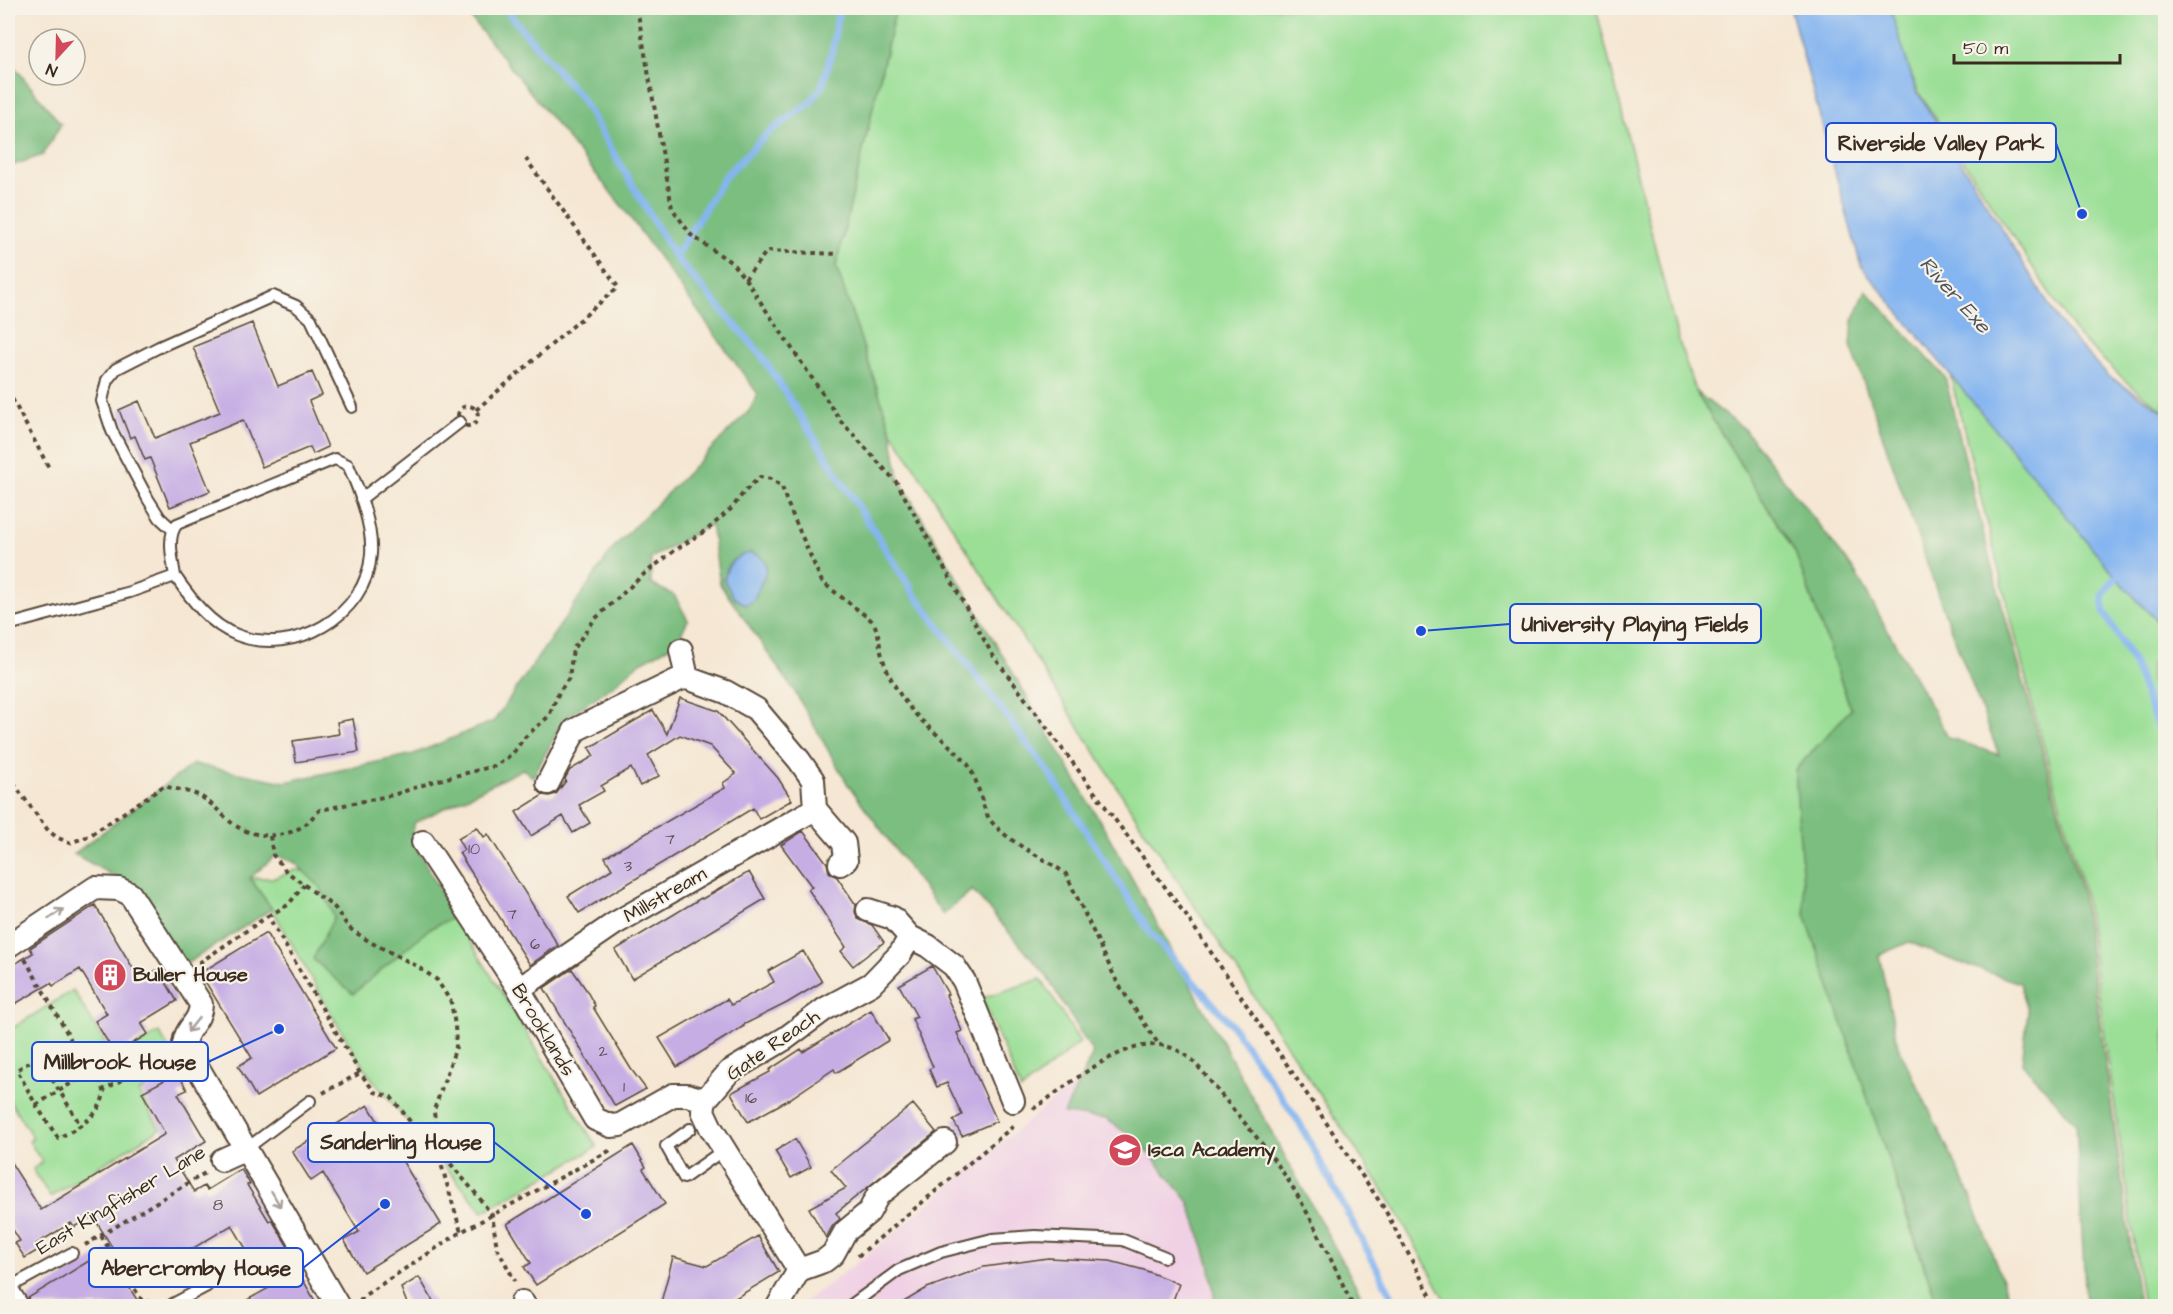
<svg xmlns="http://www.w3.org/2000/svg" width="2173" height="1314" font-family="'Architects Daughter',sans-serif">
<rect width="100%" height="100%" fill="#f7f3e8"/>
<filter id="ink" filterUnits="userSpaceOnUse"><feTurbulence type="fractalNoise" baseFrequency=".0167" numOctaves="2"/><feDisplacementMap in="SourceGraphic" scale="12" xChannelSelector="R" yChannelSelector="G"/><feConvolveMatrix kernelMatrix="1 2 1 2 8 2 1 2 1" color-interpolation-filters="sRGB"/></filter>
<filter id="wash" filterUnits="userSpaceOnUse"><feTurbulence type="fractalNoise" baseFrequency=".008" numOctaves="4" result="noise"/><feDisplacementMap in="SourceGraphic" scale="24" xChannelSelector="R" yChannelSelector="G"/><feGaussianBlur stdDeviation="1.35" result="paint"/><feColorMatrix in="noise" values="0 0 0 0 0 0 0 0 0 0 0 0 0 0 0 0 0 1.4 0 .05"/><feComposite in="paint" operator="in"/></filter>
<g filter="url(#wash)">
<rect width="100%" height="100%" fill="#f5e7d3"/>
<path fill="#f0d0e4" d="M 1126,1055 L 1346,1306 L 799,1306 L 862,1259 L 1052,1101 Z"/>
<path fill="#9bdf97" stroke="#6b845a" stroke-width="1.5" d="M 896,8 L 1596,8 L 1676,332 L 1695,391 L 1795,552 L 1851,710 L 1795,770 L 1903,1207 L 1938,1306 L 1449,1306 L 1394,1207 L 1141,825 L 891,430 L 836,266 Z
M 1884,8 L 2165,8 L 2165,411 L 2132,387 L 2077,335 L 1919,93 Z
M 1950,374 L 2117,578 L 2165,630 L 2165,658 L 2151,664 L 2151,681 L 2166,704 L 2165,1306 L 2143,1306 L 2085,896 L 2032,703 Z
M 417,851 L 455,917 L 597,1147 L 483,1212 L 368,1074 L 333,1017 L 272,909 L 250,878 L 275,878 L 295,870 L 312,872 Z
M 1041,979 L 1080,1042 L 1021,1090 L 982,998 Z
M 73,990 L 115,1059 L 159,1032 L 180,1067 L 139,1092 L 160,1129 L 50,1197 L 33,1169 L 42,1162 L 29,1141 L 33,1138 L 8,1098 L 8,1031 Z"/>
<path fill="#7cbe80" stroke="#5c744f" stroke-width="1.5" d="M 463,8 L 896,8 L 836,266 L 891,430 L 899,479 L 1111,840 L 1367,1306 L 1216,1306 L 1209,1263 L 1189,1202 L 1142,1144 L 1106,1119 L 1064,1114 L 1093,1053 L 1046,975 L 972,890 L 943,915 L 847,783 L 793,689 L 720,584 L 711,524 L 651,558 L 651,584 L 674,595 L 688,620 L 676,643 L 639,663 L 614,685 L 564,719 L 533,777 L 523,769 L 414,823 L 411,838 L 455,917 L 429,929 L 353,994 L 313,959 L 334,917 L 321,888 L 294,862 L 276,855 L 250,878 L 272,909 L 183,966 L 130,885 L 74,854 L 193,764 L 285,782 L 414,754 L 494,721 L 615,546 L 749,411 L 758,394 L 624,209 Z
M 8,59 L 61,124 L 43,155 L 8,167 Z
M 1866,290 L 1945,377 L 1994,576 L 2082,894 L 2139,1306 L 2086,1306 L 2076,1124 L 2022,1063 L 2028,1012 L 2020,983 L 1952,960 L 1909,942 L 1879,955 L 1898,1046 L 1970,1194 L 2012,1306 L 1938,1306 L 1805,914 L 1795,770 L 1851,709 L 1795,552 L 1695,391 L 1745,430 L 1853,569 L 1948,737 L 1999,755 L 1942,606 L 1851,346 L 1853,321 Z
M 2165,662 L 2166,662 L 2165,698 L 2161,691 L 2156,663 Z"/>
<path fill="#85b5f0" stroke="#607087" stroke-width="1.5" d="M 1790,8 L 1890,8 L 1916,90 L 2064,329 L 2108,376 L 2165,412 L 2165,630 L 2117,578 L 1861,266 Z
M 750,553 L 760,556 L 766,564 L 765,575 L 753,601 L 746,605 L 734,598 L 724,580 C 727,564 734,556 750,553 Z"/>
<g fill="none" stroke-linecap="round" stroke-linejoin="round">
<path stroke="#85b5f0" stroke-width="7" d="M 504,8 L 581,98 L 675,257 L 760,353 L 913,592 L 1048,771 L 1151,934 L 1231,1024 L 1299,1122 L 1397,1306
M 675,257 L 725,176 L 768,133 L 810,103 L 822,87 L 833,47 L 839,8
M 2121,571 L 2103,594 L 2104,612 L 2134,664 L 2166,750"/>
</g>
<g id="blocks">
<path fill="#c6aee4" d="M 252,323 L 278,386 L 312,372 L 322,395 L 309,401 L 328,447 L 313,454 L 310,447 L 262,467 L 243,420 L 190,442 L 210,491 L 170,507 L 150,458 L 145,460 L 135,436 L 130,438 L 119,410 L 139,401 L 155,438 L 220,412 L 193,347 Z
M 680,698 L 718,711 L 778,778 L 792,800 L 759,819 L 753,808 L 579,913 L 568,896 L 612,869 L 605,857 L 725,788 L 723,783 L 736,774 L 710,746 L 680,735 L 648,755 L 659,776 L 640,786 L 631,768 L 601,786 L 604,791 L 579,805 L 590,823 L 573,833 L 563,816 L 531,836 L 516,812 L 543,795 L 549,796 L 556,794 L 566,781 L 565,779 L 570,770 L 594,756 L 589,748 L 653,710 L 667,734 Z
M 353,719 L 359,752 L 296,762 L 293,741 L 339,734 L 337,722 Z
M 477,827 L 484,837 L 488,834 L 558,945 L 530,965 L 459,853 L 464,850 L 458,839 Z
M 803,831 L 827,863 L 829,872 L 837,877 L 856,905 L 855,912 L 858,919 L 872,925 L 884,942 L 853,966 L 841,951 L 846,947 L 808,889 L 812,887 L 781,845 Z
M 749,872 L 765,899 L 632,979 L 615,950 L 701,898 L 702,899 Z
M 95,905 L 140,980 L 158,969 L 177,1001 L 141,1023 L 148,1034 L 115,1054 L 95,1021 L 107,1014 L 80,969 L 53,986 L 51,983 L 8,1008 L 8,968 L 33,953 L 30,948 Z
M 266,933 L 336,1048 L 256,1097 L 238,1066 L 252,1058 L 200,973 Z
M 803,951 L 822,982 L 787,1003 L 743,1025 L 744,1026 L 677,1067 L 659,1038 L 727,999 L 731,1005 L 774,982 L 768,971 Z
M 932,966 L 948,994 L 946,995 L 962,1031 L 957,1033 L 997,1121 L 962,1136 L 953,1120 L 962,1115 L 947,1083 L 937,1087 L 929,1069 L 933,1067 L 912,1019 L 917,1017 L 899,985 Z
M 572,969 L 585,988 L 595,1006 L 593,1007 L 631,1069 L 646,1089 L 615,1106 L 544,988 Z
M 871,1010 L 889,1040 L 836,1073 L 834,1069 L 788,1100 L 748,1122 L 731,1093 L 770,1072 L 769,1070 L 801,1049 L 803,1052 Z
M 178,1073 L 187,1090 L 178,1094 L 206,1141 L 174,1160 L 194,1192 L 204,1186 L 207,1190 L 241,1169 L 250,1184 L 247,1185 L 269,1221 L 272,1220 L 290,1250 L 287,1252 L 315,1301 L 305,1306 L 236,1306 L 269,1288 L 232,1225 L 175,1259 L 171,1253 L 125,1281 L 141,1306 L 30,1306 L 28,1298 L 112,1247 L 93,1216 L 74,1227 L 71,1223 L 36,1244 L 40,1249 L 25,1258 L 15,1243 L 20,1241 L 8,1222 L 8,1158 L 41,1210 L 165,1134 L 142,1092 Z
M 913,1104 L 936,1132 L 836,1213 L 840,1219 L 833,1225 L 826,1238 L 809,1208 L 846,1188 L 831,1170 Z
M 368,1105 L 441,1224 L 363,1272 L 344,1240 L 359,1232 L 323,1173 L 311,1181 L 292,1151 Z
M 795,1139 L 811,1167 L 791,1178 L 775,1151 Z
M 633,1145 L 646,1167 L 643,1169 L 665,1204 L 536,1285 L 524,1267 L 531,1263 L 507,1224 Z
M 758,1236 L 779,1272 L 722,1306 L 660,1306 L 673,1257 L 707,1266 Z
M 1048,1258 L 1110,1261 L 1144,1270 L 1179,1284 L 1171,1306 L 897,1306 L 927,1288 L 984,1267 Z
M 419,1277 L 436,1306 L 408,1306 L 401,1288 Z"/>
</g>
</g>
<g filter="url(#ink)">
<use href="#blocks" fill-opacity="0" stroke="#574639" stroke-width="1.5"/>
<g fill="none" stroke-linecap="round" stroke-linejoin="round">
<defs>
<path id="lane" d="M 361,499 L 460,422
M 172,529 L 160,518 L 148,499 L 112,431 L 102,401 L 107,380 L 116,369 L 159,347 L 273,296 L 296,306 L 311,319 L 352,407
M 8,625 L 130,592 L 175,576 C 173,561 166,537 177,524 L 335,459 L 348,465 C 359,489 373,527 371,554 C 367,616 293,657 237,635 C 210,625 191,599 175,576
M 690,1129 L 666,1146 L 684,1178 L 725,1149
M 246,1149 L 310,1101
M 8,1288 L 72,1253
M 175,1306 L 173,1304 L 207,1286
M 850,1306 L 899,1270 L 941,1252 L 992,1239 L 1035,1236 L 1123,1240 L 1165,1257"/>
<path id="street" d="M 681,650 L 687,678
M 815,809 L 844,843 L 846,860 L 840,864
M 423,842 L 519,989 L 595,1119 L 611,1126 L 620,1125 L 673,1095 L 687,1095 L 705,1100
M 868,910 L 893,918 L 910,937 L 928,946 L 954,966 L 964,981 L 1013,1101
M 8,946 L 95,888 L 119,889 L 130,894 L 201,1004 C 200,1024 186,1026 184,1044 L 338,1306
M 519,989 L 614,924 L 815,809 L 813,780 L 799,760 L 756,709 L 726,692 L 687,678 L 680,679 L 575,730 L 548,783
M 222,1160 L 246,1149
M 799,1270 L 824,1261 L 833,1254 L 845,1232 L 869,1212 L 878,1195 L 945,1142
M 8,1292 L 17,1306
M 522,1302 L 525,1306
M 778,1306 L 799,1270 L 711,1128 L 703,1111 L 705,1100 L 729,1072 L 786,1038 L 825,1009 L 871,984 L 900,954 L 910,937"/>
</defs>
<use href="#lane" stroke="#574639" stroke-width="14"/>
<use href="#street" stroke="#574639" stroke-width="26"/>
<path stroke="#574639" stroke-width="4" stroke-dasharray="4.5 4.5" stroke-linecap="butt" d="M 637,8 L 672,208 L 691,235 L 732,263 L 745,279 L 841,421 L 897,483 L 992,654 L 1185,914 L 1384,1208 L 1436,1306
M 745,279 L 767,251 L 838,254
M 8,365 L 8,367
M 8,391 L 49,468
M458 416a10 10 0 1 1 20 0a10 10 0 1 1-20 0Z
M 476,410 L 618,287 L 526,159
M 8,776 L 47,829 L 56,837 L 70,843 L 89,836 L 164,786 C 175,789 189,791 200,796 C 211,802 222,815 232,823 C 252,839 286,840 307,823 C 312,819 314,814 320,810 L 393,795 L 435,781 L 494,766 L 503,761 L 513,753 L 524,738 L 549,716 L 559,692 L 569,678 L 573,649 L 595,619 L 644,574 L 678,548 L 708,529 L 732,508 L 744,492 L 760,477 L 771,479 L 782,486 L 786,500 L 822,582 L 871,620 C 881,632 878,645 883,659 C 887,672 894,685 901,696 C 919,723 945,739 966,762 C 979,778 981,809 991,821 C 1011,845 1042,856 1066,874 L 1118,984 L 1159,1045
M 270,836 L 273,855 L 286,871 L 335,908 L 349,928 L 370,942 L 417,966 L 437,980 L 451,1002 L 455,1025 L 456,1047 L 434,1110 L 437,1150 L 461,1232 L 609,1151 L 612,1147
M 268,916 L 288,905 L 304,885
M 25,959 L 70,1038 L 71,1046 C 90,1056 97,1069 104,1090 L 165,1055
M 199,963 L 268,916 L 360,1073 L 375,1092 L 391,1097 L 420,1134 L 449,1162 L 477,1195 L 492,1215 L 497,1248 L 515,1281
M 71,1046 L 45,1052 L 17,1070 L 36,1105 L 58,1138 C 78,1128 103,1115 104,1090
M 38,1056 L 81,1126
M 323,1093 L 360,1073
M 36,1105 L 96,1068
M 1033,1109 C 1068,1086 1114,1044 1157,1045 C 1164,1045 1173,1048 1179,1051 C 1197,1061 1210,1082 1223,1097 C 1247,1126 1274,1156 1293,1188 C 1316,1226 1334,1266 1353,1306
M 101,1236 L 141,1299 L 158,1304
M 85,1245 L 205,1173
M 858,1256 L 1016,1124
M 360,1301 L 365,1295 L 461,1232"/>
<use href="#lane" stroke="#fff" stroke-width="10"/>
<use href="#street" stroke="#fff" stroke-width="22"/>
</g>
<defs><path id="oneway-shaft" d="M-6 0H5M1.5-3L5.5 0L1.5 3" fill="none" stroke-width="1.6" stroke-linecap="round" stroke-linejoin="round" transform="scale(1.5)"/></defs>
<g stroke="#a79f9a">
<use href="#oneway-shaft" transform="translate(56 914) rotate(-34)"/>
<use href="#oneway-shaft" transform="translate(193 1025) rotate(128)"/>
<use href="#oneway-shaft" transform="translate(276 1199) rotate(60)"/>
</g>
</g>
<defs>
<symbol id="building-disc" viewBox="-11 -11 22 22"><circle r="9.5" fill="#d1495b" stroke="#f7f3e8"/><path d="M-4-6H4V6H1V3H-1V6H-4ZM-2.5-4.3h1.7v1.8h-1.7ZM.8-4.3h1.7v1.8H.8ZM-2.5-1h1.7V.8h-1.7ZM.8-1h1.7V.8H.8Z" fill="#fff"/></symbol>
<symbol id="school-disc" viewBox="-11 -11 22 22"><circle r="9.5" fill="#d1495b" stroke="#f7f3e8"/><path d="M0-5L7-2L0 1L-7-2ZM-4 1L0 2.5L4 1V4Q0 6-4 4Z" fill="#fff"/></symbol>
</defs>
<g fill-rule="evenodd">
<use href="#building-disc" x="91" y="956" width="38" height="38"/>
<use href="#school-disc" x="1106" y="1131" width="38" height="38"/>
</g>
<g text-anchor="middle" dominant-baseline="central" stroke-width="4.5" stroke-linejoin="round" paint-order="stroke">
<g font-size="16" fill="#5e4b50">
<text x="670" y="839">7</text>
<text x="474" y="849">10</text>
<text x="628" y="866">3</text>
<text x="512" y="914">7</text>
<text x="535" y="944">6</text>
<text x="603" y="1051">2</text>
<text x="624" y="1087">1</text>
<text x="751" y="1098">16</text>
<text x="218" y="1205">8</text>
</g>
<g font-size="20" fill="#3b2a1e" stroke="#f7f3e8">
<text transform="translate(665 895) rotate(-30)">Millstream</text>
<text transform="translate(543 1030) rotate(59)">Brooklands</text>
<text transform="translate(773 1045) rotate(-35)">Gate Reach</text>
<text transform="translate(121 1200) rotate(-31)">East Kingfisher Lane</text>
</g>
<g font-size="20" font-weight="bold" fill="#3b2a1e" stroke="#f7f3e8" text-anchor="start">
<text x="133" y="975">Buller House</text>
<text x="1148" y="1150">Isca Academy</text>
</g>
<g font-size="21" font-style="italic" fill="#51545d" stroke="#f7f3e8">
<text transform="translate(1955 295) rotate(48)">River Exe</text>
</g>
</g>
<path fill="none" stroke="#1d4ed8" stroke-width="2" d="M2082 214L2056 143M1421 631L1510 624M279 1029L208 1062M586 1214L494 1142M385 1204L303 1268"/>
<g fill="#1d4ed8" stroke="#f7f3e8" stroke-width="2">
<circle cx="2082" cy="214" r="6"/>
<circle cx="1421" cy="631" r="6"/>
<circle cx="279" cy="1029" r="6"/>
<circle cx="586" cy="1214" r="6"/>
<circle cx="385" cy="1204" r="6"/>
</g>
<g fill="#f7f3e8" stroke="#1d4ed8" stroke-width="2">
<rect x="1826" y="123" width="230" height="39" rx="6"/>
<rect x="1510" y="604" width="251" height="39" rx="6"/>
<rect x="32" y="1042" width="176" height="39" rx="6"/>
<rect x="308" y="1123" width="186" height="39" rx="6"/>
<rect x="89" y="1248" width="214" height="39" rx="6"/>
</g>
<g font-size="21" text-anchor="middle" font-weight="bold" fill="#3b2a1e">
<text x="1941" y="150">Riverside Valley Park</text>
<text x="1635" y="631">University Playing Fields</text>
<text x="120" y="1069">Millbrook House</text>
<text x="401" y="1149">Sanderling House</text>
<text x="196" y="1275">Abercromby House</text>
</g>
<rect width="2173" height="1314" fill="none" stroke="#f7f3e8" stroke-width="30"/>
<g transform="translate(57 57) rotate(202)"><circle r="28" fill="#f7f3e8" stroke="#aca397" stroke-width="1.5"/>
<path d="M0-4.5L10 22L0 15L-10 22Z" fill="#d1495b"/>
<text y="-9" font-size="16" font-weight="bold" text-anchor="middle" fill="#3b2a1e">N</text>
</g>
<path d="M1954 54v9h166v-9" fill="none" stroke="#3b2a1e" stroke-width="3"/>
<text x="1963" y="54" font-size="18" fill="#3b2a1e" stroke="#f7f3e8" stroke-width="4.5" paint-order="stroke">50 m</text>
</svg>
